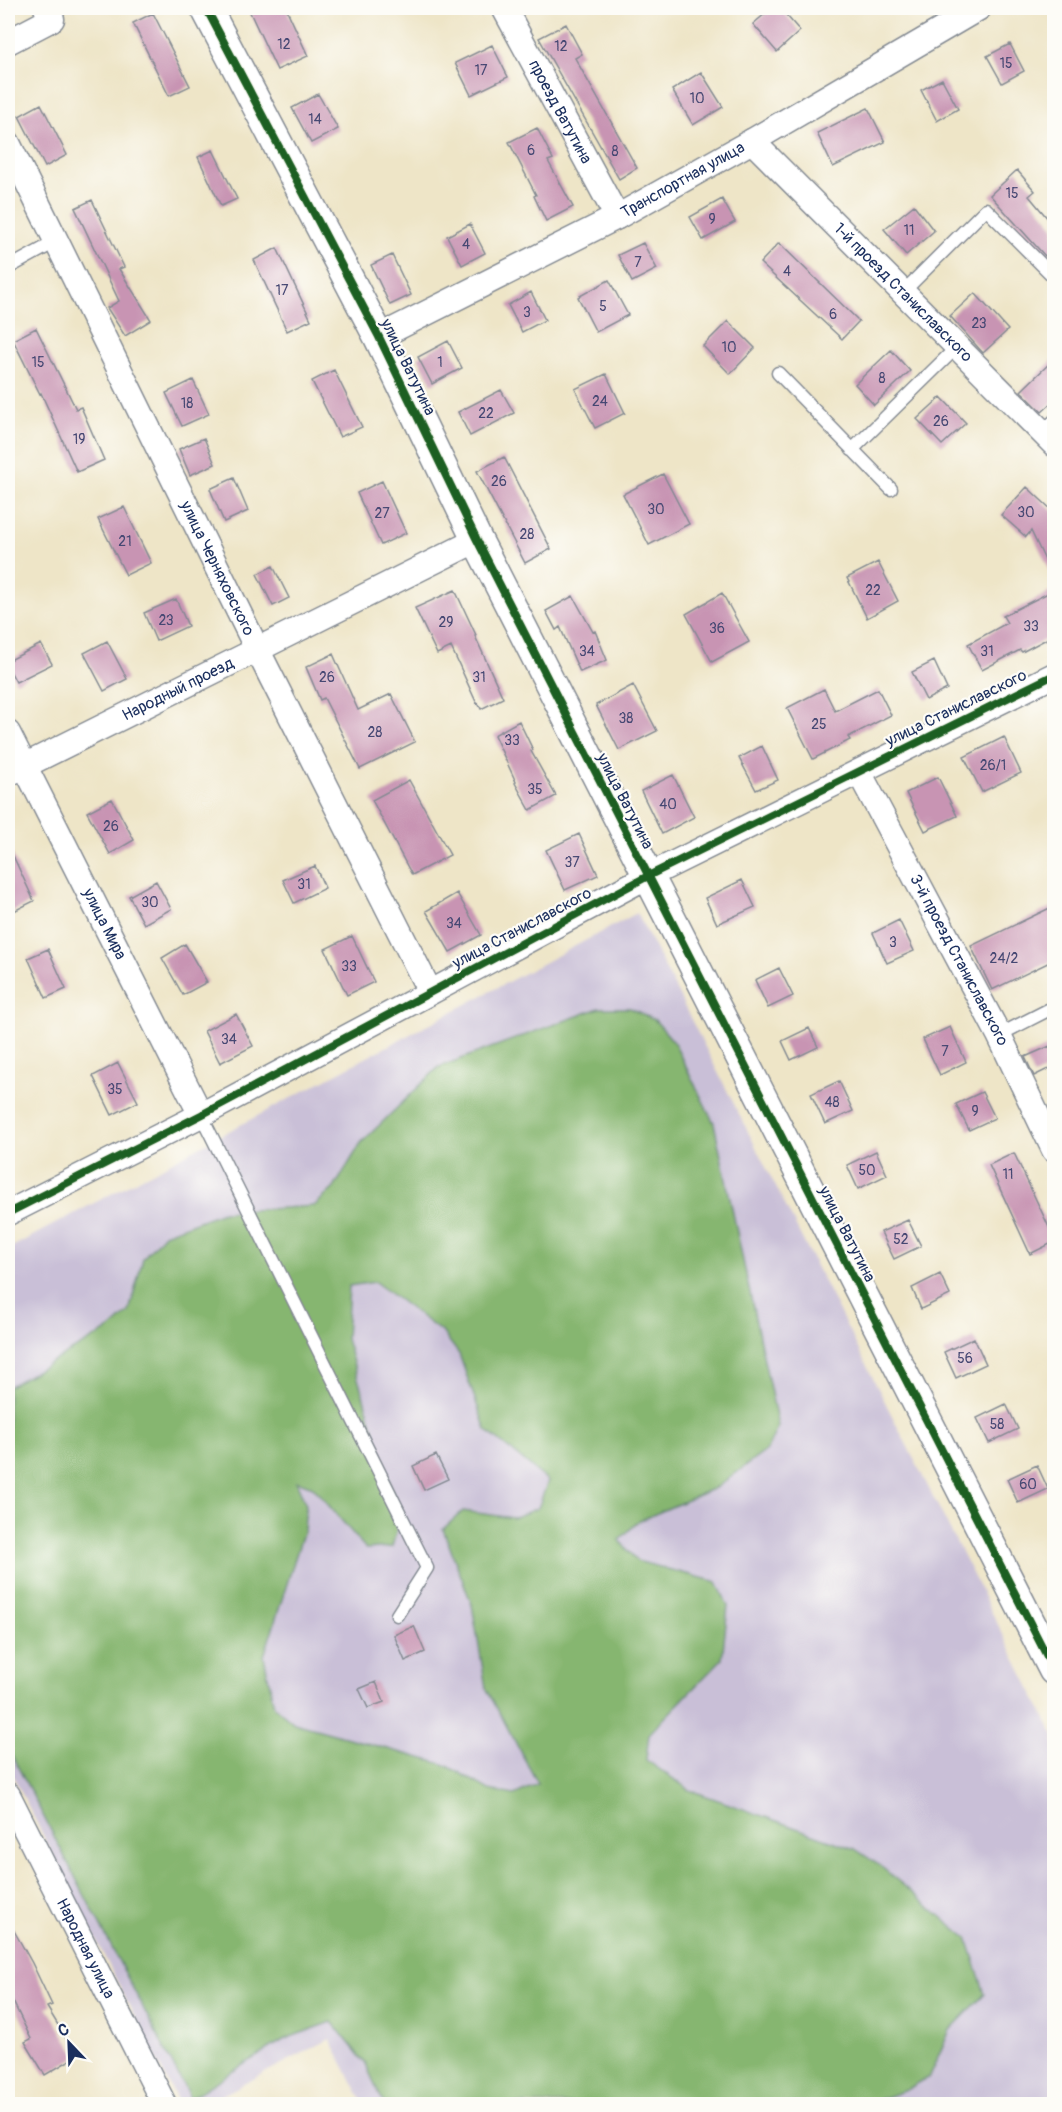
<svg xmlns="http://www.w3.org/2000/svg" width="1062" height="2112" font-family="Pangolin,sans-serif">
<rect width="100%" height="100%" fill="#fdfcf7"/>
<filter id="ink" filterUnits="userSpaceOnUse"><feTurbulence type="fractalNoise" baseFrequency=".0167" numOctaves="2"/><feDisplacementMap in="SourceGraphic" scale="12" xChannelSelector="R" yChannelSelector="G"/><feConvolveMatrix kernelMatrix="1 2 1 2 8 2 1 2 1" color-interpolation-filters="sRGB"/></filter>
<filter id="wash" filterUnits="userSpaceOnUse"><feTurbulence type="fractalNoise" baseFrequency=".008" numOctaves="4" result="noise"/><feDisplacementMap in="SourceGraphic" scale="24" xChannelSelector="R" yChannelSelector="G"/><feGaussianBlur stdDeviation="1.35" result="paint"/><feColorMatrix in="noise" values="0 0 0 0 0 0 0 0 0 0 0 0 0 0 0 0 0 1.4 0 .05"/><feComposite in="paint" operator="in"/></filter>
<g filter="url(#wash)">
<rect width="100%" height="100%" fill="#eee5c7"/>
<path fill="#c9bfd7" d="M 637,913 L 1054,1735 L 1054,2104 L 364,2104 L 330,2039 L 205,2104 L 179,2104 L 8,1766 L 8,1249 Z"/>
<path fill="#86b670" stroke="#507267" stroke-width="1.5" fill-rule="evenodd" d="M 599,1008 L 630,1008 L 655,1020 L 673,1041 L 714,1123 L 778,1426 L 767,1450 L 717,1487 L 639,1521 L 619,1540 L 637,1561 L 717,1582 L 728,1606 L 722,1659 L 649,1734 L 646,1760 L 690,1790 L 855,1849 L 879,1865 L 967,1938 L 985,1994 L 950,2030 L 929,2077 L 906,2090 L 866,2104 L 384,2104 L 365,2063 L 332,2022 L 285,2039 L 190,2098 L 8,1748 L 8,1387 L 110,1329 L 129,1312 L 143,1258 L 164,1234 L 223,1212 L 314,1206 L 334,1188 L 361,1143 L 439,1067 ZM 375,1282 L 443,1333 L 459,1354 L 486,1430 L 548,1481 L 538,1508 L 513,1518 L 463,1511 L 443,1529 L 472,1605 L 486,1688 L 538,1784 L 514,1795 L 489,1790 L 446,1765 L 294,1723 L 274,1706 L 264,1656 L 304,1530 L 306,1505 L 296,1481 L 313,1487 L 366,1549 L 392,1547 L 399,1522 L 394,1497 L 346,1339 L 349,1286 Z"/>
<g id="blocks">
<path fill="#c894b3" d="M 248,8 L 286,8 L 308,56 L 277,70 Z
M 772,8 L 780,8 L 800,31 L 777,52 L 753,24 Z
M 153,13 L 190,86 L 169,96 L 133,23 Z
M 566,24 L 582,54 L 575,58 L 637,168 L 619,179 L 539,38 Z
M 1010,44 L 1024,71 L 1002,83 L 987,56 Z
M 492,45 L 508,77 L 471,95 L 455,63 Z
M 701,72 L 723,107 L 693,125 L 672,90 Z
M 942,79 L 958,109 L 937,121 L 921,90 Z
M 318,94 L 338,129 L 311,143 L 292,108 Z
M 41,104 L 67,155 L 45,167 L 19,116 Z
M 868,108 L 885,142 L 833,167 L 817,133 Z
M 537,128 L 553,159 L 548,161 L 573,207 L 546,221 L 534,196 L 536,195 L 509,142 Z
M 213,150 L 237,199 L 221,206 L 198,157 Z
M 1017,170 L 1035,191 L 1029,196 L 1054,226 L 1054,248 L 1045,256 L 990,195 Z
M 722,199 L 735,222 L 703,240 L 690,217 Z
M 92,200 L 124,267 L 119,269 L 151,320 L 125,336 L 107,308 L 119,301 L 75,208 Z
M 914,205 L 934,231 L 906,255 L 884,229 Z
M 470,224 L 485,253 L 462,265 L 447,236 Z
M 643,243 L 657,269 L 632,282 L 618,255 Z
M 779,243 L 859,321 L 842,339 L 760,263 Z
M 277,248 L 311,320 L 287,331 L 254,260 Z
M 392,255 L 411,295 L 390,305 L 371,265 Z
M 609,280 L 628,315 L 596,332 L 578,297 Z
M 531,292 L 545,320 L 522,332 L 508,305 Z
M 975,293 L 1008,330 L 983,353 L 950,316 Z
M 728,321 L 755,348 L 730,374 L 703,346 Z
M 36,328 L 76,409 L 81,407 L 104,460 L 77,472 L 41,393 L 40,394 L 13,340 Z
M 448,341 L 462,368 L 432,384 L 418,357 Z
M 891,350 L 910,371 L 874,405 L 855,384 Z
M 1054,359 L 1054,401 L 1042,412 L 1021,391 Z
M 334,370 L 362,427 L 340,437 L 312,381 Z
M 606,374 L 625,413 L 595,428 L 575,389 Z
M 193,380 L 209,414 L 182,426 L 166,393 Z
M 501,390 L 514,413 L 470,436 L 458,412 Z
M 941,397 L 966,423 L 942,445 L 917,419 Z
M 204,438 L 215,464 L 190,475 L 179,449 Z
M 504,457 L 551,549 L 525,563 L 477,471 Z
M 663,474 L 689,524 L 649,545 L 623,494 Z
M 234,478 L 248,511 L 224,522 L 210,489 Z
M 382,481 L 406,533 L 381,545 L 357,493 Z
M 1027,487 L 1054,512 L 1054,579 L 1031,531 L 1026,537 L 1001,515 Z
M 124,507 L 151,563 L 126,575 L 98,519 Z
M 878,562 L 898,601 L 867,618 L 847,578 Z
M 273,566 L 289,598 L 273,606 L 257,574 Z
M 455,590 L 476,635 L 475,636 L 503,698 L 481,709 L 478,703 L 477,704 L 451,647 L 437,654 L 415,608 Z
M 1054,590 L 1054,635 L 1022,652 L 1020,650 L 982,670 L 968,644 L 1007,623 L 1003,616 Z
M 722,593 L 749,642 L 712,662 L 686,614 Z
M 573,596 L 593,632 L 595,631 L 607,660 L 580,672 L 560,627 L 556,630 L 546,611 Z
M 176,599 L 188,626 L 156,641 L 144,613 Z
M 107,641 L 127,679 L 104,691 L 84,653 Z
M 41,644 L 52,664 L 16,682 L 8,667 L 8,661 Z
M 333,654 L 358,710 L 391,694 L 415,742 L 360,769 L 324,698 L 320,700 L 306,667 Z
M 934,661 L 947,689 L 926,700 L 912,672 Z
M 633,685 L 657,731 L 619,750 L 596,705 Z
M 824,689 L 835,711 L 878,689 L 891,715 L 848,737 L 850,740 L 813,759 L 787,708 Z
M 519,721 L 533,750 L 531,751 L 556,796 L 530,810 L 515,783 L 516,782 L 494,735 Z
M 1004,737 L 1021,773 L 982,792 L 964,757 Z
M 762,746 L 778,780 L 756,790 L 739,758 Z
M 673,775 L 694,817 L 662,834 L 641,791 Z
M 938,777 L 957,816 L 925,831 L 906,793 Z
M 409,780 L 450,855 L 412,875 L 372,800 Z
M 112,799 L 134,840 L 110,854 L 87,812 Z
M 579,834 L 598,875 L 565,890 L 546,850 Z
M 8,845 L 34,901 L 8,914 Z
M 315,866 L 325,888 L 294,903 L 283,880 Z
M 742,880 L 755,907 L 717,924 L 705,898 Z
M 156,881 L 171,909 L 144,924 L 129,896 Z
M 457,893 L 481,935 L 450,952 L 426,911 Z
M 1054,906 L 1054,960 L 992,990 L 971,946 Z
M 899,920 L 914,951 L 887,963 L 873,933 Z
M 352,936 L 374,982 L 347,995 L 325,949 Z
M 185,944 L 207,982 L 183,995 L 162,958 Z
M 48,949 L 66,989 L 46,998 L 28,958 Z
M 779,968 L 793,996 L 768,1008 L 755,980 Z
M 236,1014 L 253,1046 L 220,1063 L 204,1031 Z
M 950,1027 L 966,1062 L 940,1075 L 923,1039 Z
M 809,1028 L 818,1047 L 791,1060 L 782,1041 Z
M 1050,1046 L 1054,1056 L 1054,1066 L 1034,1076 L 1025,1057 Z
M 118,1063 L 138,1102 L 112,1115 L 93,1076 Z
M 839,1081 L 853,1111 L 825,1124 L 811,1094 Z
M 982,1092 L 995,1118 L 969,1130 L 956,1104 Z
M 876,1151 L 887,1175 L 858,1189 L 847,1165 Z
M 1014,1153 L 1054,1238 L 1054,1242 L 1030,1254 L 989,1165 Z
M 908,1220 L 921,1246 L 894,1259 L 881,1232 Z
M 940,1274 L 950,1295 L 921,1309 L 912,1288 Z
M 974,1338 L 986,1364 L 956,1378 L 944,1352 Z
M 1006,1404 L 1018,1429 L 989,1443 L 977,1418 Z
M 436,1455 L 448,1479 L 424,1490 L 413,1466 Z
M 1037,1465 L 1048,1489 L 1018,1503 L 1007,1479 Z
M 414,1626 L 425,1652 L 405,1661 L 394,1635 Z
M 376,1682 L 384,1702 L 368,1708 L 359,1689 Z
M 8,1920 L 32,1963 L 52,2005 L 47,2007 L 77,2056 L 45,2075 L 25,2042 L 31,2039 L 8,1991 Z"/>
</g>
</g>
<g filter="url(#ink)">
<use href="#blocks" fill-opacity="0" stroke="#848a92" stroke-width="1.5"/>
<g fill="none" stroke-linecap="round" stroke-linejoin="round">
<defs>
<path id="service" d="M 8,268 L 57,241
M 903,292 L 986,209 L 1054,277
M 778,373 L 891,489
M 1044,431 L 1054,421
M 852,450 L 958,346
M 999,1035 L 1054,1007
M 201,1115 L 427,1568 L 397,1615"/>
<g id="minor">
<path id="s1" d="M 504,8 L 617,217"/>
<path d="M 8,42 L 52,19 L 46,8"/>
<path id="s2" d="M 752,141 L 1054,444"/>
<path id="s3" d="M 8,143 L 257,649 L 430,992"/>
<path id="s4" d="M 379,337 L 617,217 L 752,141 L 979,8"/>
<path id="s5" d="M 8,733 L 201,1115"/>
<path id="s6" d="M 859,772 L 999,1035 L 1054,1150"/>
<path id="s7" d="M 8,774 L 477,540"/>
<path d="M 8,1213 L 201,1115 L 648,876 L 1054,675"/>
<path id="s8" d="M 8,1795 L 164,2104"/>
</g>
<path id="tertiary" d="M 206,8 L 379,337 L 477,540 L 1054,1670"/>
</defs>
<use href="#service" stroke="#848a92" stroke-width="15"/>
<use href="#minor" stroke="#848a92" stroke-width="27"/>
<use href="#tertiary" stroke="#848a92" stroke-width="33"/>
<use href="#service" stroke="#fff" stroke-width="12"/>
<use href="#minor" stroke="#fff" stroke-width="24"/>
<use href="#tertiary" stroke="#fff" stroke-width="30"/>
<defs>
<path id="cycleway" d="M 206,8 L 379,337 L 477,540 L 1054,1670
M 8,1213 L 201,1115 L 648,876 L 1054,675"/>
</defs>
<use href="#cycleway" stroke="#fdfcf7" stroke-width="11"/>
<use href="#cycleway" stroke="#1b5e20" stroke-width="8"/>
</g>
</g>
<g text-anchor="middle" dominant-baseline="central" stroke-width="4.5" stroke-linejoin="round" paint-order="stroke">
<g font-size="14" fill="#464873">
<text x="284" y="44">12</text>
<text x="561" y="46">12</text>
<text x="1006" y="63">15</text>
<text x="481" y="70">17</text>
<text x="697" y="98">10</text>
<text x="315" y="119">14</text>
<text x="531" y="150">6</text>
<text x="615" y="151">8</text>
<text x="1012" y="193">15</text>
<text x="712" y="219">9</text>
<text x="909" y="230">11</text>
<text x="466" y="244">4</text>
<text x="638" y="262">7</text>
<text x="787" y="271">4</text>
<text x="282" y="290">17</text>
<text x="603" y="306">5</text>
<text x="527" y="312">3</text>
<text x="833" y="314">6</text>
<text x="979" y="323">23</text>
<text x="729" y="347">10</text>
<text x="38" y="362">15</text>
<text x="440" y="362">1</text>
<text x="882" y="378">8</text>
<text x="600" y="401">24</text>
<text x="187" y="403">18</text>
<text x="486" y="413">22</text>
<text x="941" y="421">26</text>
<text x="79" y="439">19</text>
<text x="499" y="481">26</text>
<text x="656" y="509">30</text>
<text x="1026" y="512">30</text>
<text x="382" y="513">27</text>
<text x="527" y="534">28</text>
<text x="125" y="541">21</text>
<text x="873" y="590">22</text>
<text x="166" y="620">23</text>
<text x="446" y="622">29</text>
<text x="1031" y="626">33</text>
<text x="717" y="628">36</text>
<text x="587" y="651">34</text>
<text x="987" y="651">31</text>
<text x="327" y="677">26</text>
<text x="479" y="677">31</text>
<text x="626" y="718">38</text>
<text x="819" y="724">25</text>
<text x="375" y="732">28</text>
<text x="512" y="740">33</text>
<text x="993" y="765">26/1</text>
<text x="535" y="789">35</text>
<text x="668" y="804">40</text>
<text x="111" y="826">26</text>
<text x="572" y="862">37</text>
<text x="304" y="884">31</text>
<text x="150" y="902">30</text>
<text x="454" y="923">34</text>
<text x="893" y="942">3</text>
<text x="1004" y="958">24/2</text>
<text x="349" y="966">33</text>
<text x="229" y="1039">34</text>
<text x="945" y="1051">7</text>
<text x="115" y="1089">35</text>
<text x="832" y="1102">48</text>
<text x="975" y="1111">9</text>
<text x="867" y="1170">50</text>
<text x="1008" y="1174">11</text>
<text x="901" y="1239">52</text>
<text x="965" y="1358">56</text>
<text x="997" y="1424">58</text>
<text x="1028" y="1484">60</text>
</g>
<g font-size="16" fill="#1b2f5e" stroke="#fdfcf7">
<text stroke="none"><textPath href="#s1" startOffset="118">проезд Ватутина</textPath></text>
<text stroke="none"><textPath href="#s4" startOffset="342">Транспортная улица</textPath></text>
<text stroke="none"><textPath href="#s2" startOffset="214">1-й проезд Станиславского</textPath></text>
<text transform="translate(408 367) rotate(64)">улица Ватутина</text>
<text stroke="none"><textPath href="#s3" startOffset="474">улица Черняховского</textPath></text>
<text stroke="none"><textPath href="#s7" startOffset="190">Народный проезд</textPath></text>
<text transform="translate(956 708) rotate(-26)">улица Станиславского</text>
<text transform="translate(625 801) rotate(63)">улица Ватутина</text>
<text stroke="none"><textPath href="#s5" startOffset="214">улица Мира</textPath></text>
<text transform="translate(522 928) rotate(-28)">улица Станиславского</text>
<text stroke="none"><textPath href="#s6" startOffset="213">3-й проезд Станиславского</textPath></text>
<text transform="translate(847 1234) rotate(63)">улица Ватутина</text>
<text stroke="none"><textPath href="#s8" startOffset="172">Народная улица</textPath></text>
</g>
</g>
<rect width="1062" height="2112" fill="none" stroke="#fdfcf7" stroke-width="30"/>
<g transform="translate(69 2043) rotate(337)" stroke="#fdfcf7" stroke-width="4.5" paint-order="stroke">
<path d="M0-4.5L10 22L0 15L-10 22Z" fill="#1b2f5e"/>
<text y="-9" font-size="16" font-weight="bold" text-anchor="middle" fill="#1b2f5e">С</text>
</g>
</svg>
